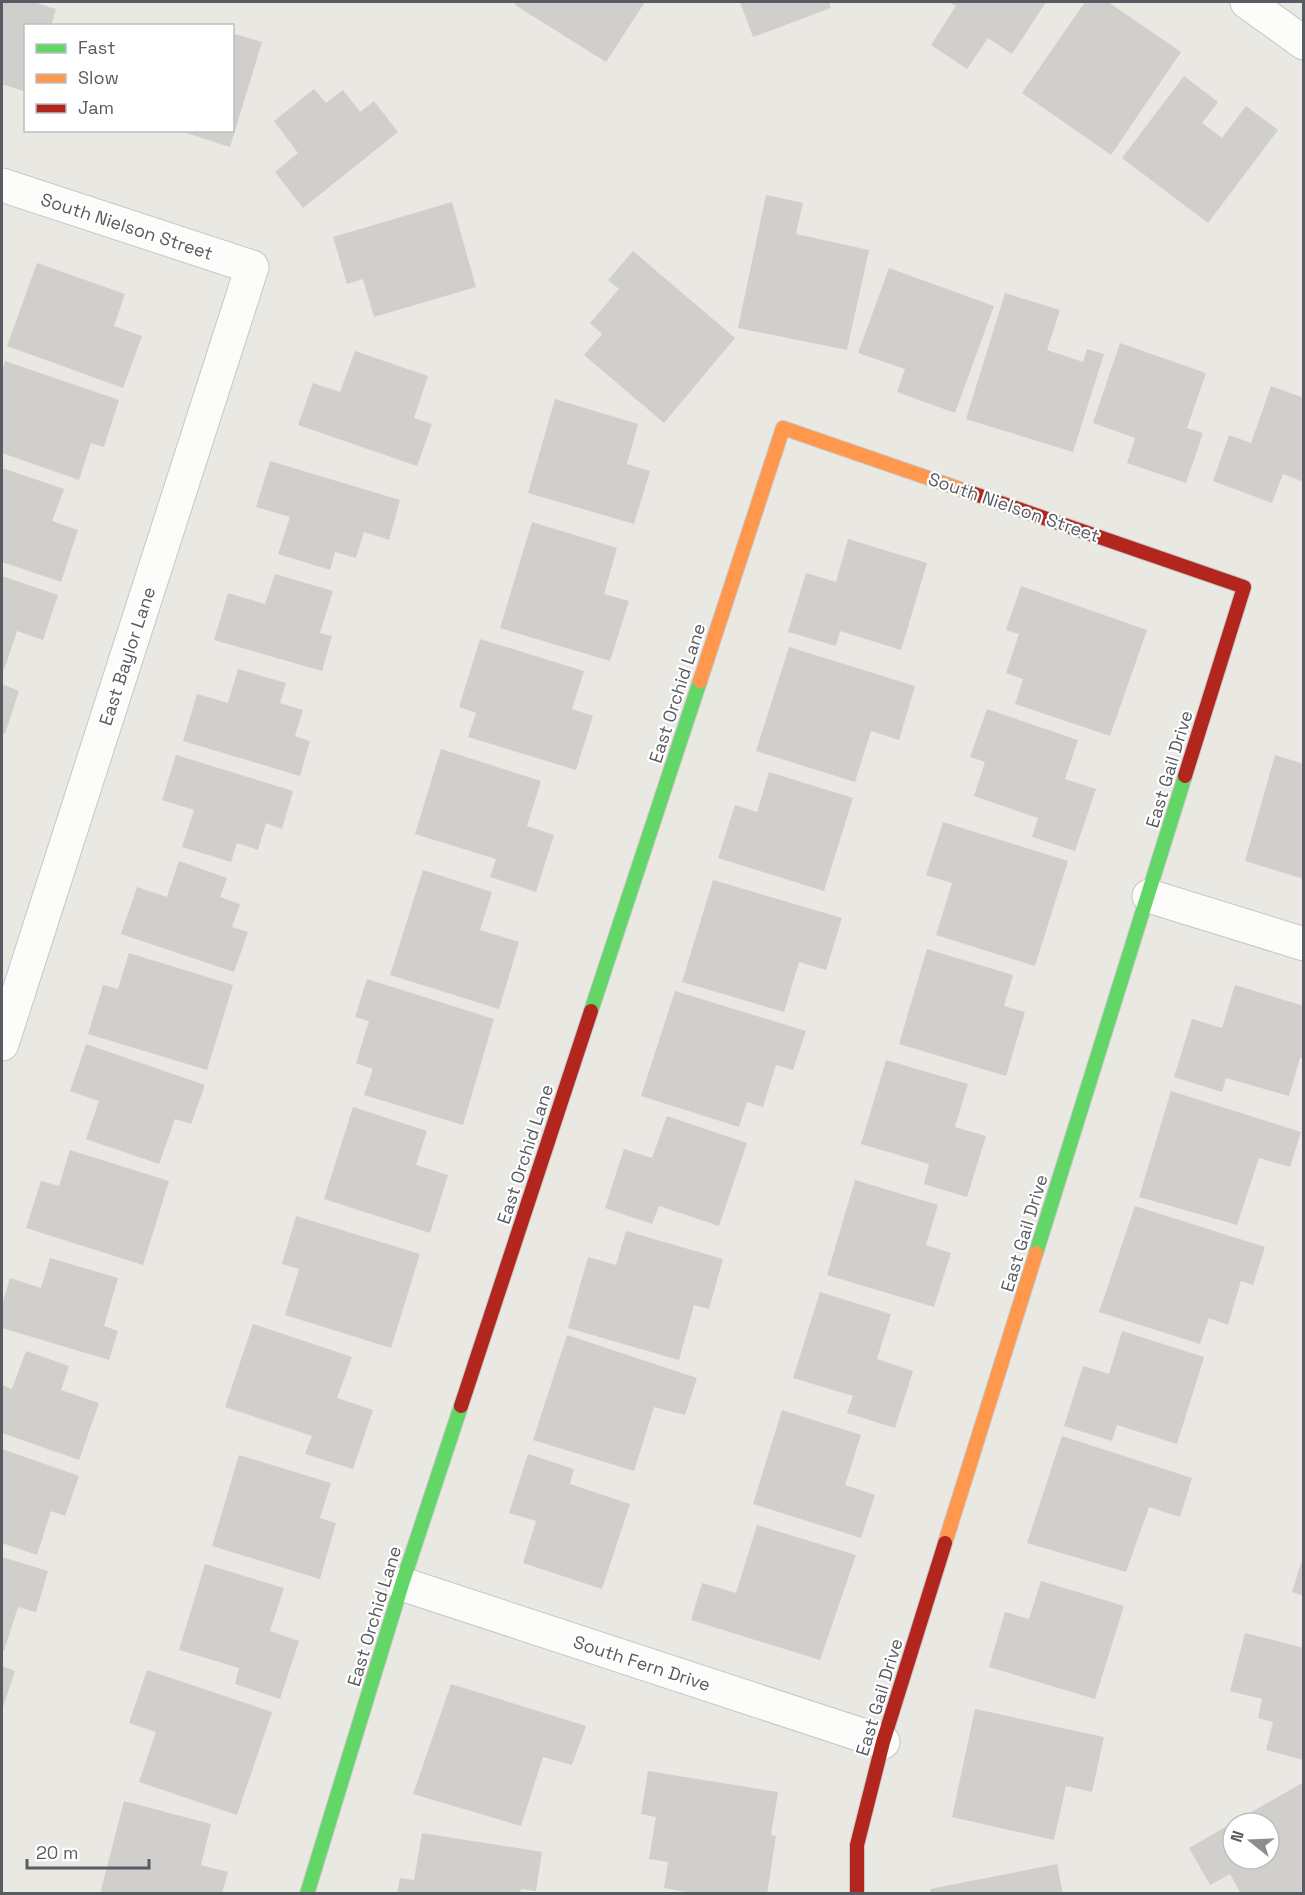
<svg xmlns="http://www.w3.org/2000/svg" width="1305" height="1895" font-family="'Space Grotesk',sans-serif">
<rect width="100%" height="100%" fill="#eae8e2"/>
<path fill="#d0cfcb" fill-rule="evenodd" d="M 2,2 L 33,2 L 56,9 L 51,26 L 26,26 L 26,92 L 2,84 Z
M 516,2 L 645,2 L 606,62 L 515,5 Z
M 740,2 L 829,2 L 831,8 L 753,37 Z
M 949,2 L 1046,2 L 1012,54 L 988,38 L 967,69 L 931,45 L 956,6 Z
M 1085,2 L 1108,2 L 1181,52 L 1111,155 L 1022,93 Z
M 232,33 L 262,42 L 230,147 L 183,132 L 232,130 Z
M 1184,76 L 1218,102 L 1202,123 L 1222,138 L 1246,106 L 1278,130 L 1208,223 L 1122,158 Z
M 314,89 L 326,103 L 343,90 L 360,112 L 374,101 L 398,132 L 303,208 L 275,172 L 298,153 L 274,121 Z
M 766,195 L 803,203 L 796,234 L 869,250 L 847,350 L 738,328 Z
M 452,202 L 476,287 L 374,317 L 363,279 L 347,284 L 333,237 Z
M 633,251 L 735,338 L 664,423 L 584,355 L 602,334 L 590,323 L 619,289 L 608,280 Z
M 37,263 L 125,294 L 114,326 L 142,336 L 123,388 L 7,346 Z
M 889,268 L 994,306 L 955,413 L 897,392 L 905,369 L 858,353 Z
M 1005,293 L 1060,310 L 1047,350 L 1083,362 L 1087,349 L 1104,354 L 1073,452 L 966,419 Z
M 1120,343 L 1206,373 L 1187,428 L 1203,433 L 1186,483 L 1127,463 L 1135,438 L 1093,423 Z
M 355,351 L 428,376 L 414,418 L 432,424 L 417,466 L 298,425 L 313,383 L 340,392 Z
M 5,361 L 119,400 L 104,447 L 91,443 L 79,480 L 2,453 L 2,370 Z
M 1271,386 L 1304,398 L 1304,482 L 1283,474 L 1272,503 L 1213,481 L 1229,435 L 1251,443 Z
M 555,399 L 638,424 L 627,464 L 650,471 L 634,524 L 528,493 Z
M 270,461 L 400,500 L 389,540 L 364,532 L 356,558 L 335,552 L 330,570 L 278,554 L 290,517 L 256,507 Z
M 2,468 L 64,489 L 52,521 L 78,530 L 61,582 L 2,562 Z
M 532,522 L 617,548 L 604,594 L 629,601 L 610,661 L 500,628 Z
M 848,539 L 927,563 L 901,650 L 840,631 L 836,646 L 788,632 L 806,573 L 836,582 Z
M 275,574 L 333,591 L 320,633 L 332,636 L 322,671 L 214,640 L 228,593 L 265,604 Z
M 2,576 L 58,595 L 43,640 L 17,631 L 4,670 L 2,669 Z
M 1021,586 L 1147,630 L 1110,736 L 1015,704 L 1023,679 L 1006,673 L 1019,634 L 1006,630 Z
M 480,639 L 584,671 L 572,709 L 593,716 L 576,770 L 468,737 L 476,713 L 459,707 Z
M 789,647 L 915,686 L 899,740 L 871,731 L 855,782 L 756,751 Z
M 238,669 L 286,683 L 280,703 L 303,710 L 295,736 L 310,741 L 300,776 L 183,741 L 197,694 L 228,703 Z
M 2,684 L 19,691 L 5,734 L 2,733 Z
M 987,709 L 1078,740 L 1065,779 L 1096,789 L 1075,851 L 1032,837 L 1038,818 L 974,796 L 985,762 L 970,757 Z
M 441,749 L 541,781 L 527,826 L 554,835 L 536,892 L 490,877 L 496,859 L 415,834 Z
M 176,755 L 293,791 L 282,829 L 266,823 L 258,850 L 237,843 L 231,862 L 182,847 L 194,810 L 162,800 Z
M 1275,755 L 1304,764 L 1304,879 L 1245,861 Z
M 769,772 L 853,798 L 824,891 L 718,858 L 735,805 L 757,812 Z
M 943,822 L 1068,861 L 1035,966 L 936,935 L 952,883 L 926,875 Z
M 179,861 L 227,878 L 220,897 L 240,904 L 232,927 L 248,932 L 234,972 L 121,934 L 137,887 L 167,897 Z
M 423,870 L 492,892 L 480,930 L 519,942 L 499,1009 L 390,975 Z
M 713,880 L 842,918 L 826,970 L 799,962 L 784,1012 L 682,982 Z
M 927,949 L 1013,975 L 1004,1006 L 1025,1012 L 1006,1076 L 899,1044 Z
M 129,953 L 233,985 L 207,1070 L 88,1034 L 103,985 L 118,989 Z
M 367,979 L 494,1019 L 463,1125 L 364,1095 L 373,1069 L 356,1063 L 369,1021 L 355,1017 Z
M 1235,985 L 1304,1006 L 1304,1059 L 1300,1058 L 1289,1096 L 1226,1078 L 1222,1092 L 1174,1077 L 1192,1019 L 1222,1028 Z
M 675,991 L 806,1031 L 793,1070 L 776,1065 L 763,1107 L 747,1102 L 739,1127 L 641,1096 Z
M 86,1044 L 205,1085 L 191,1124 L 175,1119 L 159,1164 L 86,1139 L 99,1101 L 70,1091 Z
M 886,1060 L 968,1084 L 955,1127 L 986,1136 L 967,1197 L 924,1184 L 929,1164 L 861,1144 Z
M 1171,1091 L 1301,1132 L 1290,1167 L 1259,1158 L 1237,1225 L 1139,1197 Z
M 353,1107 L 427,1131 L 416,1165 L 448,1175 L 430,1233 L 324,1199 Z
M 667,1116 L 747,1143 L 719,1226 L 659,1206 L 652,1224 L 605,1208 L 624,1149 L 652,1158 Z
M 70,1150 L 169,1181 L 143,1265 L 26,1228 L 41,1181 L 59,1186 Z
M 855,1180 L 938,1205 L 926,1245 L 951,1253 L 934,1307 L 827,1275 Z
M 1135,1206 L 1265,1247 L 1253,1285 L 1241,1281 L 1228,1325 L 1209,1318 L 1200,1344 L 1099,1312 Z
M 296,1216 L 420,1254 L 391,1348 L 285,1315 L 299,1269 L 282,1264 Z
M 626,1231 L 723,1259 L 709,1309 L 694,1305 L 679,1360 L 568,1328 L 588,1257 L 616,1265 Z
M 50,1258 L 118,1278 L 104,1326 L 118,1331 L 109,1360 L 2,1328 L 2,1305 L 10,1278 L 41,1288 Z
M 820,1292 L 891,1314 L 877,1359 L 913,1371 L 895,1428 L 847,1413 L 853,1396 L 793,1378 Z
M 253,1324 L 352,1357 L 337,1398 L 373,1410 L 353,1469 L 305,1454 L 312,1436 L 225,1407 Z
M 1122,1331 L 1204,1357 L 1177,1444 L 1117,1425 L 1112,1441 L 1064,1426 L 1083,1366 L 1109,1374 Z
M 567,1335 L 697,1378 L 685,1415 L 654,1407 L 634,1471 L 533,1440 Z
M 26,1351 L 69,1366 L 61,1390 L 99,1403 L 79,1460 L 2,1433 L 2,1385 L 12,1389 Z
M 782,1410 L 861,1435 L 845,1485 L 875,1495 L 861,1538 L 753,1504 Z
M 1062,1436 L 1192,1478 L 1180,1517 L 1149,1507 L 1126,1572 L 1027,1543 Z
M 2,1449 L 79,1476 L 65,1516 L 51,1511 L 37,1555 L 2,1543 Z
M 528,1454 L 574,1469 L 570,1484 L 630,1504 L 602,1589 L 523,1563 L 536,1521 L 509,1513 Z
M 239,1455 L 331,1483 L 320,1518 L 336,1523 L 320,1579 L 212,1546 Z
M 757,1525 L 856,1555 L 820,1660 L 691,1620 L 702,1583 L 736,1593 Z
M 2,1557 L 48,1571 L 36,1612 L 18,1607 L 4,1651 L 2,1651 Z
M 1303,1557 L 1304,1557 L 1304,1596 L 1292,1592 Z
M 205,1564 L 284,1588 L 270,1631 L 299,1641 L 280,1699 L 235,1684 L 239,1668 L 179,1650 Z
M 1041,1581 L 1124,1606 L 1095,1699 L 989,1667 L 1005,1612 L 1029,1619 Z
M 1245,1633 L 1304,1648 L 1304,1760 L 1266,1750 L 1273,1722 L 1258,1718 L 1262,1699 L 1230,1691 Z
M 2,1666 L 15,1671 L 2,1710 Z
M 147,1670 L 272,1712 L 237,1815 L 139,1782 L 156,1732 L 129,1723 Z
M 451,1684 L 586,1726 L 572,1765 L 543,1757 L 521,1826 L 413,1794 Z
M 975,1709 L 1104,1737 L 1092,1792 L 1066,1786 L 1054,1840 L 952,1817 Z
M 648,1771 L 778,1792 L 771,1835 L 776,1836 L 767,1894 L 696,1894 L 664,1888 L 668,1862 L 649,1859 L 656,1817 L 641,1814 Z
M 1304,1782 L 1304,1894 L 1241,1894 L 1230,1874 L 1210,1885 L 1189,1848 ZM 1233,1823 L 1269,1823 L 1269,1859 L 1233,1859 Z
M 124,1801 L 211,1824 L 201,1865 L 228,1872 L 222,1894 L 100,1894 Z
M 422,1833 L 542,1852 L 536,1891 L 521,1889 L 520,1894 L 397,1894 L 400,1878 L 414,1880 Z
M 1057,1864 L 1063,1894 L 931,1894 L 930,1889 Z"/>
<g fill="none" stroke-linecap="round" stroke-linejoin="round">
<defs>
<path id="street" d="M 1247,2 L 1304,43
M 2,185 L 252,267 L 2,1044
M 1149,896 L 1304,944
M 402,1584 L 883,1742"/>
<path id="fast" d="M 591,1011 L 700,681
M 1036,1253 L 1185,776
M 307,1894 L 402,1584 L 461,1406"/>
<path id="slow" d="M 700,681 L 783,428 L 966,491
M 945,1543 L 1036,1253"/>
<path id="jam" d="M 966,491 L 1244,587 L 1185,776
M 461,1406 L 591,1011
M 857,1894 L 857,1845 L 883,1742 L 945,1543"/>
</defs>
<use href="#street" stroke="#c6c6c5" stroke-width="35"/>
<use href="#fast" stroke="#c7c7c6" stroke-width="16"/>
<use href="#slow" stroke="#c7c7c6" stroke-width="16"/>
<use href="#jam" stroke="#c7c7c6" stroke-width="16"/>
<use href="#street" stroke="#fcfcfb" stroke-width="33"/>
<use href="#fast" stroke="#63d668" stroke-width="14"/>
<use href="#slow" stroke="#ff974d" stroke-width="14"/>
<use href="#jam" stroke="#b3261e" stroke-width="14"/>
</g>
<g text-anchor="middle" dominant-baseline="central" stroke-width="4.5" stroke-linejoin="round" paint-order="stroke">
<g font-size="18" fill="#585c62" stroke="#fff">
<text transform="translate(127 226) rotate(18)">South Nielson Street</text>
<text transform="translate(1014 507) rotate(19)">South Nielson Street</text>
<text transform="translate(127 656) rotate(-72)">East Baylor Lane</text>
<text transform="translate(677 693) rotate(-72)">East Orchid Lane</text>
<text transform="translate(1169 769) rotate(-73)">East Gail Drive</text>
<text transform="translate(525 1154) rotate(-72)">East Orchid Lane</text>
<text transform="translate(1024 1233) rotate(-73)">East Gail Drive</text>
<text transform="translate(374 1616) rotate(-73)">East Orchid Lane</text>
<text transform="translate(642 1663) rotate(18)">South Fern Drive</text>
<text transform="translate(879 1697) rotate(-73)">East Gail Drive</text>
</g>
</g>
<rect width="1305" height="1895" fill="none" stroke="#585c62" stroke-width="6"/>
<rect x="24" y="24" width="210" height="108" fill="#ffffff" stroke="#bcbec0" stroke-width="1.5"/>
<rect x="36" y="44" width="30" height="9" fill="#63d668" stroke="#bcbec0" stroke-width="1.5"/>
<text x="78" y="54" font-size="18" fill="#585c62">Fast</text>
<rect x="36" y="74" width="30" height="9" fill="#ff974d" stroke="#bcbec0" stroke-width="1.5"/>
<text x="78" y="84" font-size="18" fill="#585c62">Slow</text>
<rect x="36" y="104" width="30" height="9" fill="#b3261e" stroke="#bcbec0" stroke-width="1.5"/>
<text x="78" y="114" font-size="18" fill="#585c62">Jam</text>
<g transform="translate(1251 1841) rotate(288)"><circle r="28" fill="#ffffff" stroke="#bcbec0" stroke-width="1.5"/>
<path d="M0-4.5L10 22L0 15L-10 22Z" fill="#8b8d8f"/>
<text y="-9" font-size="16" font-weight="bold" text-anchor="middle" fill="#585c62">N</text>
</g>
<path d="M27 1859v9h122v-9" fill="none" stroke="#585c62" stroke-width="3"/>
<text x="36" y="1859" font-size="18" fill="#585c62" stroke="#ffffff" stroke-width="4.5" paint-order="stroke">20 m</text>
</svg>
